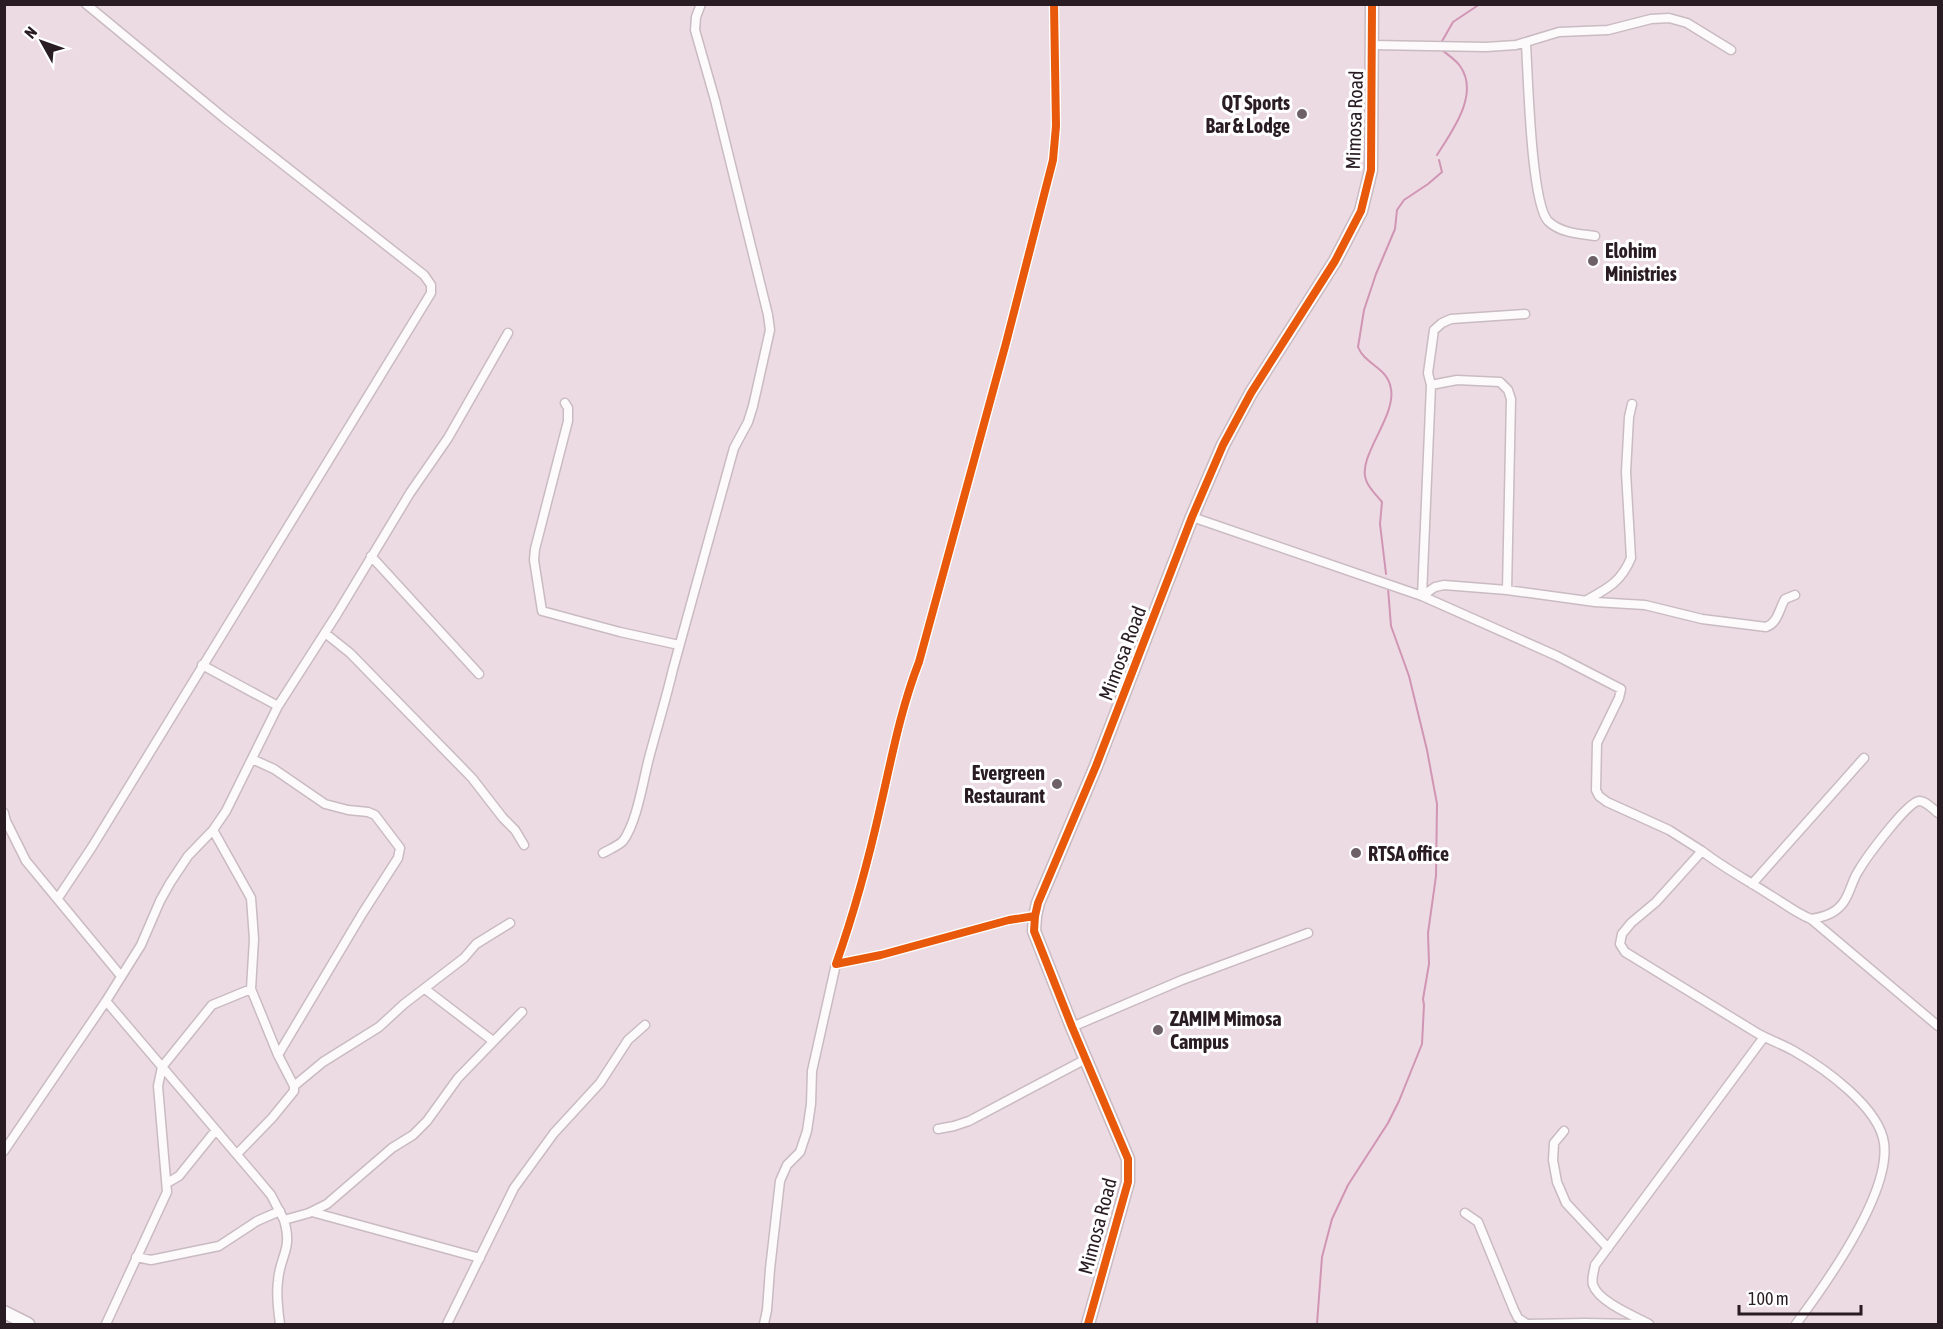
<svg xmlns="http://www.w3.org/2000/svg" width="1943" height="1329" font-family="'Asap Condensed',sans-serif">
<rect width="100%" height="100%" fill="#eddbe4"/>
<g fill="none" stroke-linecap="round" stroke-linejoin="round">
<path stroke="#d195b4" stroke-width="2" d="M 1441,43 L 1453,22 L 1480,4
M 1437,155 C 1452,131 1480,94 1460,66 C 1456,60 1448,55 1442,50
M 1386,574 L 1380,524 L 1382,502 C 1377,496 1368,487 1366,480 C 1357,457 1396,417 1391,389 C 1388,367 1365,365 1358,347 L 1364,310 L 1376,274 L 1395,229 L 1397,210 L 1404,200 L 1428,184 L 1442,172 L 1439,160
M 1317,1324 L 1322,1257 L 1332,1219 L 1348,1185 L 1388,1123 L 1399,1101 L 1422,1044 L 1424,1005 L 1423,999 L 1429,964 L 1428,933 L 1436,876 L 1437,804 L 1427,750 L 1409,676 L 1391,626 L 1388,588"/>
<defs>
<path id="street" d="M 1526,44 C 1528,75 1531,203 1548,221 C 1560,233 1580,234 1595,236
M 1372,45 L 1486,47 L 1516,45 L 1559,32 L 1608,30 L 1651,19 L 1669,18 L 1687,23 L 1731,50
M 1431,385 L 1457,380 L 1500,382 L 1508,390 L 1511,399 L 1507,590
M 565,403 L 568,408 L 568,421 L 535,549 L 534,560 L 542,611 L 620,632 L 679,645
M 1192,517 L 1422,596 L 1557,656 L 1621,689 L 1619,698 L 1597,743 L 1596,790 L 1599,796 L 1607,802 L 1669,830 L 1702,851
M 371,556 L 479,674
M 1422,596 L 1435,587 L 1444,585 L 1507,590 L 1595,602 L 1645,605 L 1702,619 L 1766,627 C 1778,623 1779,609 1785,599 L 1795,595
M 1422,596 L 1431,385 L 1428,373 L 1434,330 L 1442,323 L 1451,319 L 1525,314
M 1587,600 C 1608,588 1621,582 1631,558 L 1626,472 L 1629,417 L 1632,404
M 325,633 L 350,653 L 472,778 L 503,818 L 515,830 L 524,845
M 202,665 L 278,706
M 252,759 L 274,769 L 325,804 L 348,810 L 368,812 L 375,815 L 400,848 L 398,858 L 362,914 L 278,1055
M 4,813 L 6,821 L 26,861 L 121,976
M 213,830 L 251,898 L 254,939 L 251,989 L 278,1055 L 294,1086
M 603,853 C 610,849 618,846 623,841 C 637,822 643,781 649,758 C 657,728 666,699 673,669 L 734,448 L 748,422 L 753,406 L 770,330 L 768,315 L 715,100 L 695,30 L 696,17 L 701,4
M 1752,884 L 1864,758
M 58,898 L 92,847 L 431,293 L 431,285 L 424,275 L 224,118 L 86,4
M 1035,916 L 1009,920 L 881,955 L 836,964 C 854,913 869,858 881,804 C 892,756 901,708 919,662 L 1006,343 L 1053,160 L 1056,126 L 1054,4
M 1811,919 C 1823,917 1835,914 1843,903 C 1850,894 1852,880 1859,870 C 1866,858 1907,802 1919,801 C 1926,801 1933,809 1938,813
M 425,989 L 493,1041
M 106,1001 L 261,1183 L 271,1195 L 284,1220 L 309,1213 L 327,1204 L 392,1148 L 413,1135 L 427,1121 L 458,1078 L 522,1012
M 1072,1027 L 1182,980 L 1308,933
M 938,1129 L 954,1126 L 969,1121 L 1086,1059
M 1564,1131 L 1554,1143 L 1553,1160 L 1557,1182 L 1566,1203 L 1608,1248
M 4,1151 L 106,1001 L 141,945 L 160,901 L 170,883 L 188,856 L 213,830 L 226,811 L 278,706 L 337,614 L 410,493 L 448,438 L 508,333
M 237,1154 L 272,1118 L 294,1091 L 294,1086 L 323,1062 L 379,1027 L 404,1004 L 464,958 L 476,944 L 510,923
M 167,1183 L 179,1176 L 216,1130
M 312,1212 L 480,1258
M 1465,1213 L 1478,1222 L 1514,1310 L 1518,1318 L 1527,1324 L 1585,1323 L 1639,1324
M 136,1257 L 151,1260 L 219,1246 L 257,1221 L 280,1211
M 106,1324 L 167,1192 L 158,1086 L 162,1067 L 212,1005 L 251,989
M 280,1324 C 278,1310 276,1295 278,1281 C 280,1255 293,1250 284,1220
M 447,1324 L 514,1188 L 554,1133 L 600,1083 L 628,1040 L 645,1025
M 764,1324 L 767,1310 L 770,1269 L 780,1181 L 787,1165 L 800,1152 L 807,1131 L 811,1104 L 812,1071 L 836,964
M 1649,1324 C 1634,1316 1599,1302 1593,1285 C 1591,1278 1594,1272 1595,1265 L 1764,1037
M 1796,1324 C 1825,1285 1891,1193 1884,1143 C 1879,1107 1824,1068 1794,1051 C 1782,1044 1769,1040 1757,1033 C 1713,1006 1669,979 1625,952 L 1620,944 L 1622,934 L 1631,923 L 1656,902 L 1702,851 C 1724,868 1747,880 1770,895 C 1784,903 1796,913 1811,919 L 1938,1026"/>
<path id="secondary" d="M 4,1312 L 28,1324
M 1088,1324 L 1128,1182 L 1128,1159 L 1072,1027 L 1034,931 L 1035,916 L 1038,903 L 1096,766 L 1192,517 L 1223,445 L 1251,393 L 1335,261 L 1361,211 L 1371,170 L 1372,4"/>
</defs>
<use href="#street" stroke="#c9bbc1" stroke-width="11"/>
<use href="#secondary" stroke="#c9bbc1" stroke-width="15"/>
<use href="#street" stroke="#fcfafb" stroke-width="8"/>
<use href="#secondary" stroke="#fcfafb" stroke-width="12"/>
<defs>
<path id="cycleway" d="M 1035,916 L 1009,920 L 881,955 L 836,964 C 854,913 869,858 881,804 C 892,756 901,708 919,662 L 1006,343 L 1053,160 L 1056,126 L 1054,4
M 1088,1324 L 1128,1182 L 1128,1159 L 1072,1027 L 1034,931 L 1035,916 L 1038,903 L 1096,766 L 1192,517 L 1223,445 L 1251,393 L 1335,261 L 1361,211 L 1371,170 L 1372,4"/>
</defs>
<use href="#cycleway" stroke="#fff" stroke-width="11"/>
<use href="#cycleway" stroke="#e8590c" stroke-width="8"/>
</g>
<g fill="#6e6067" stroke="#fff" stroke-width="2">
<circle cx="1302" cy="114" r="6"/>
<circle cx="1593" cy="261" r="6"/>
<circle cx="1057" cy="784" r="6"/>
<circle cx="1356" cy="853" r="6"/>
<circle cx="1158" cy="1030" r="6"/>
</g>
<g text-anchor="middle" dominant-baseline="central" stroke-width="6" stroke-linejoin="round" paint-order="stroke">
<g font-size="20" font-weight="bold" fill="#291d23" stroke="#fff" text-anchor="start">
<text x="1290" y="102" text-anchor="end">QT Sports<tspan x="1290" dy="23">Bar &amp; Lodge</tspan></text>
<text x="1605" y="250">Elohim<tspan x="1605" dy="23">Ministries</tspan></text>
<text x="1045" y="772" text-anchor="end">Evergreen<tspan x="1045" dy="23">Restaurant</tspan></text>
<text x="1368" y="853">RTSA office</text>
<text x="1170" y="1018">ZAMIM Mimosa<tspan x="1170" dy="23">Campus</tspan></text>
</g>
<g font-size="20" fill="#291d23" stroke="#fff">
<text transform="translate(1354 120) rotate(-88)">Mimosa Road</text>
<text transform="translate(1122 653) rotate(-69)">Mimosa Road</text>
<text transform="translate(1097 1226) rotate(-75)">Mimosa Road</text>
</g>
</g>
<rect width="1943" height="1329" fill="none" stroke="#291d23" stroke-width="12"/>
<g transform="translate(42 42) rotate(310)" stroke="#ffffff" stroke-width="4.5" paint-order="stroke">
<path d="M0-4.5L10 22L0 15L-10 22Z" fill="#291d23"/>
<text y="-9" font-size="16" font-weight="bold" text-anchor="middle" fill="#291d23">N</text>
</g>
<path d="M1739 1305v9h122v-9" fill="none" stroke="#291d23" stroke-width="3"/>
<text x="1748" y="1305" font-size="18" fill="#291d23" stroke="#ffffff" stroke-width="4.5" paint-order="stroke">100 m</text>
</svg>
